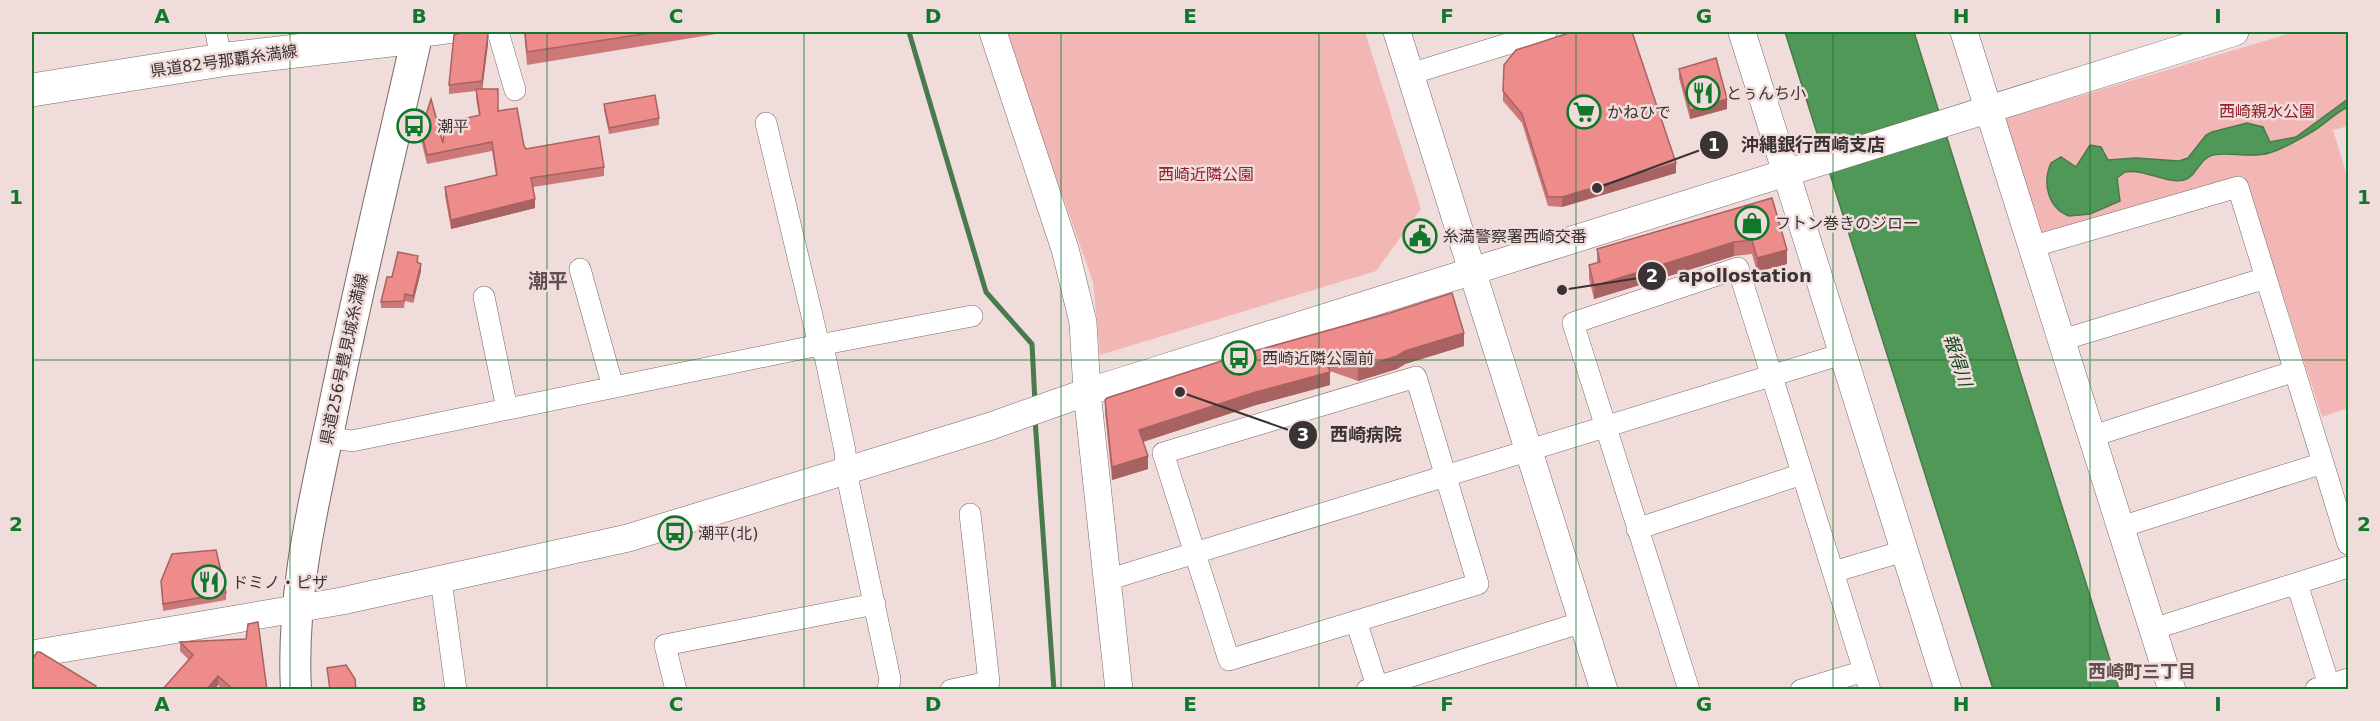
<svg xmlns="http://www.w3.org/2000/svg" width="2380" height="721" font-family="'DejaVu Sans','Noto Sans JP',sans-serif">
<rect width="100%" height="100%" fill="#f0dcdb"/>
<path fill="#f2b7b4" d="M 1005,32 L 1365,32 L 1421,209 L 1376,271 L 1100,355 L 1093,282 Z
M 2295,32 L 2348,32 L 2348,126 L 2333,130 L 2348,179 L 2348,408 L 2322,417 L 2244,176 L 2038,239 L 2003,119 Z"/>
<path fill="#4f9857" stroke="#497a4c" stroke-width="1.5" d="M 1785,32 L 1914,32 L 2119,689 L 1993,689 Z
M 2348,99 L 2348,107 C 2335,113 2327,122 2315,130 C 2305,136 2280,150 2269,153 C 2251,159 2223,150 2210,156 C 2199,160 2195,178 2184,180 C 2166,184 2146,169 2125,172 L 2117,178 L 2120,201 L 2090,214 L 2069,216 C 2048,208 2042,183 2051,163 L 2061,157 L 2076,167 L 2090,145 L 2101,147 L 2108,160 L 2136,158 L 2179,161 L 2188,158 L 2206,135 L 2212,132 L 2247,123 L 2263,127 L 2270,142 L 2296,137 Z"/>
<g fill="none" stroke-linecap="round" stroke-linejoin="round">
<path stroke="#497a4c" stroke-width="5" d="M 909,32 L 986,292 L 1032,344 L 1035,403
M 1035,419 L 1054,690"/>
<defs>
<path id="minor" d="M 216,32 L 221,60
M 498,32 L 515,90
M 416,37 L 454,32
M 1410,74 L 1546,32
M 766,123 L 819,345 L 825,356 L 845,451 L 846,471 L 890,679 L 888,690
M 2031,247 L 2238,187 L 2348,544
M 580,269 L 613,387
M 484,297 L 507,409
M 2062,340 L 2266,278
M 1416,377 L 1478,584 L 1229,660 L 1163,453 Z
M 2093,436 L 2295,371
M 327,437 L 352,441 L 819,345 L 972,316
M 2121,527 L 2323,463
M 1637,529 L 1802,474
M 1833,572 L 1904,551
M 441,580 L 456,690
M 1107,580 L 1842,354
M 2297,584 L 2329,685
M 1356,621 L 1377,686
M 2153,629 L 2348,567
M 2316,689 L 2348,679
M 676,690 L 665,645 L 875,604
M 951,690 L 989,682 L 970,514
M 1367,690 L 1583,622
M 1689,690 L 1573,323 L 1738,268 L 1870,690
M 1801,690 L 1864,671"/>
<path id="tertiary" d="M 993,32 L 1065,249 L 1083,322 L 1087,392 L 1119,690
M 1397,32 L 1604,690
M 1742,32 L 1948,690
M 1964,32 L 2172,690
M 32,654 L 342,601 L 628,538 L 991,426 L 1087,392 L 2235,32"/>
<path id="secondary" d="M 296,690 C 291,598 312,510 331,421 C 357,291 389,161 418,32"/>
<path id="primary" d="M 32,90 L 228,59 L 416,37"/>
</defs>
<use href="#minor" stroke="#7a6868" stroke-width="22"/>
<use href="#tertiary" stroke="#7a6868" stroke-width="28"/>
<use href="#secondary" stroke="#7a6868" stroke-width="32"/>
<use href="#primary" stroke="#7a6868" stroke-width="34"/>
<use href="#minor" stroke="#fff" stroke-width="21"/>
<use href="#tertiary" stroke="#fff" stroke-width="27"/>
<use href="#secondary" stroke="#fff" stroke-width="30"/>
<use href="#primary" stroke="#fff" stroke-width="33"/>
</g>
<path fill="#cd7878" d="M 524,32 L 722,32 L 722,33 L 527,65 Z
M 488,44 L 482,89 L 524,146 L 526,149 L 604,167 L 604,176 L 533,187 L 535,208 L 451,229 L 445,196 L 445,187 L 496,176 L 492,151 L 427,164 L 421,140 L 421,131 L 443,143 L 479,116 L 476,98 L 476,91 L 449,94 L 449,85 Z
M 1679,69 L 1727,109 L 1690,119 L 1679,78 Z
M 1503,91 L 1676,173 L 1562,207 L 1548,206 L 1522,123 L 1503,101 Z
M 604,104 L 659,118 L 659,125 L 609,134 L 604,110 Z
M 1772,198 L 1787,264 L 1757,272 L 1752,254 L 1734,256 L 1594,299 L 1589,279 L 1589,265 L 1597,263 L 1597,249 Z
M 1406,232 L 1430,238 L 1427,246 L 1421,250 L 1411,248 L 1406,238 Z
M 418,263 L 421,271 L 413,303 L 405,301 L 404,308 L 381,308 L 381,302 L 392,277 Z
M 1464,346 L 1405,364 L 1397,369 L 1358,381 L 1330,371 L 1330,385 L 1256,405 L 1143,442 L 1148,469 L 1112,480 L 1105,413 L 1105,400 L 1240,355 Z
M 161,581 L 226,593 L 226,600 L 163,611 Z
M 180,642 L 267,690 L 223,690 L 218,685 L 215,690 L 162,690 L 189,660 L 180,651 Z"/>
<path fill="#a76261" d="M 488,34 L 488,44 L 482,91 L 482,81 Z
M 1727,99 L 1727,109 L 1690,119 L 1690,110 Z
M 1676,163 L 1676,173 L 1562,207 L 1562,197 Z
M 535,199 L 535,208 L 451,229 L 451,220 Z
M 1430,232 L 1430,238 L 1427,246 L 1421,250 L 1421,244 Z
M 1734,242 L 1734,256 L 1594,299 L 1594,286 Z
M 1787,250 L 1787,264 L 1757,272 L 1757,258 Z
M 421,264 L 421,271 L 413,303 L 413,296 Z
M 1464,333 L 1464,346 L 1405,364 L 1397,369 L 1358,381 L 1358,368 L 1405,351 Z
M 1330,372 L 1330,385 L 1256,405 L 1139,443 L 1139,430 L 1256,392 Z
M 1148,456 L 1148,469 L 1112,480 L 1112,467 Z
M 218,676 L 218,685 L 215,690 L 206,690 Z"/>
<path fill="#ee8c8b" stroke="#a76261" stroke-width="1.5" d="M 462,32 L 487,32 L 488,34 L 482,81 L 449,85 L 454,35 Z
M 525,32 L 656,32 L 527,52 Z
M 1572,32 L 1632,32 L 1676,163 L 1562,197 L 1548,197 L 1522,114 L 1503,91 L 1504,65 L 1516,50 Z
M 1716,58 L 1727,99 L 1690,110 L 1679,69 Z
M 476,89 L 498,89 L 498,111 L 517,108 L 524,146 L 526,149 L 599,136 L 604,167 L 531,178 L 535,199 L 451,220 L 445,187 L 497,175 L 492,142 L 427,155 L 421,131 L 431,99 L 443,143 L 445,123 L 480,115 Z
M 655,95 L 659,118 L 609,128 L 604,104 Z
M 1772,198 L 1787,250 L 1757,258 L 1752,240 L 1734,242 L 1594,286 L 1589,265 L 1600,262 L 1597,249 Z
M 1419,221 L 1426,224 L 1430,232 L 1427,239 L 1421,244 L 1411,242 L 1406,232 L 1409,225 Z
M 398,252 L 418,256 L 417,262 L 421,264 L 413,296 L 405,294 L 404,301 L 381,302 L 387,277 L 392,277 Z
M 1452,293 L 1464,333 L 1405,351 L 1397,356 L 1358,368 L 1325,357 L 1330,372 L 1256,392 L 1139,430 L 1148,456 L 1112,467 L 1105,400 L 1107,398 L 1240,355 L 1390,313 Z
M 216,550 L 226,593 L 163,604 L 161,581 L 172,554 Z
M 258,622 L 267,690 L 234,690 L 218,676 L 206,690 L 162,690 L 193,655 L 180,642 L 246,639 L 248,624 Z
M 37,652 L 40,652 L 96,686 L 94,690 L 34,690 L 32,688 L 32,660 Z
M 346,665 L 355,679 L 356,690 L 330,690 L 327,668 Z"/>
<path fill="none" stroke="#11782b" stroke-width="1.5" stroke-opacity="0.55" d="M 290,32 L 290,690M 547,32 L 547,690M 804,32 L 804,690M 1061,32 L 1061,690M 1319,32 L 1319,690M 1576,32 L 1576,690M 1833,32 L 1833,690M 2090,32 L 2090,690M 32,360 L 2348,360"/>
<defs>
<symbol id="restaurant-ring" viewBox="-11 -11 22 22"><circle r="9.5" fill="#f0dcdb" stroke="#11782b" stroke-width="1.5"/><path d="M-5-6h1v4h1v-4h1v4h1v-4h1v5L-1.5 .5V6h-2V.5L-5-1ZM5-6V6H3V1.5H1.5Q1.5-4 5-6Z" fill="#11782b"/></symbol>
<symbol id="supermarket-ring" viewBox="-11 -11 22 22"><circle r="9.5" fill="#f0dcdb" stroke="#11782b" stroke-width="1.5"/><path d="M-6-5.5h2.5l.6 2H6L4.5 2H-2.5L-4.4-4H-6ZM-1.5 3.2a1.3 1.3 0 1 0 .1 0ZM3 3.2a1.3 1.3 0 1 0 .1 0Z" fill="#11782b"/></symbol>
<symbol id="bus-ring" viewBox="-11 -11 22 22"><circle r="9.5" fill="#f0dcdb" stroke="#11782b" stroke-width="1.5"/><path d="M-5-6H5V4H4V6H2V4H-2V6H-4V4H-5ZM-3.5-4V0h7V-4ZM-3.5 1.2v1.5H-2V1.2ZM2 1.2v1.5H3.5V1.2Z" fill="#11782b"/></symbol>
<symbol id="shop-ring" viewBox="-11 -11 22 22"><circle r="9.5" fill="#f0dcdb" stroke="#11782b" stroke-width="1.5"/><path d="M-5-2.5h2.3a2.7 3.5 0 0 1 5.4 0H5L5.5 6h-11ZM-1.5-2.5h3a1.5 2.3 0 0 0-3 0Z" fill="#11782b"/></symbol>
<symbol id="civic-ring" viewBox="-11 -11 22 22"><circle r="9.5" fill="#f0dcdb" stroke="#11782b" stroke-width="1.5"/><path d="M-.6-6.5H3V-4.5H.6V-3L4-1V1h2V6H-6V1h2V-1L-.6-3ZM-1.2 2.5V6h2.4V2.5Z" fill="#11782b"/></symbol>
</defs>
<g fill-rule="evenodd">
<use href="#restaurant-ring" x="1684" y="74" width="38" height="38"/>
<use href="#supermarket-ring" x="1565" y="93" width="38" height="38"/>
<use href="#bus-ring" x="395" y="107" width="38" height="38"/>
<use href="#shop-ring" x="1733" y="204" width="38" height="38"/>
<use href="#civic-ring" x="1401" y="217" width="38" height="38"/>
<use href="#bus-ring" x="1220" y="339" width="38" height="38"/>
<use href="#bus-ring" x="656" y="514" width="38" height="38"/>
<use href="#restaurant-ring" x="190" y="563" width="38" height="38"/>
</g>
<g text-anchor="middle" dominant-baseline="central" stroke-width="5" stroke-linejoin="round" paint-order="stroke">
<g font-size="16" fill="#3b3333" stroke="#f0dcdb">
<text transform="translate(224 61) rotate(-8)">県道82号那覇糸満線</text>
<text transform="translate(344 359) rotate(-78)">県道256号豊見城糸満線</text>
</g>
<g font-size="16" fill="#3b3333" stroke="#f0dcdb" text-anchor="start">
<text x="1726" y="93">とぅんち小</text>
<text x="1607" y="112">かねひで</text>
<text x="437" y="126">潮平</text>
<text x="1775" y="223">フトン巻きのジロー</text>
<text x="1443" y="236">糸満警察署西崎交番</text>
<text x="1262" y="358">西崎近隣公園前</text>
<text x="698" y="533">潮平(北)</text>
<text x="232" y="582">ドミノ・ピザ</text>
</g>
<g font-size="16" fill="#94212c" stroke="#f0dcdb">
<text x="2267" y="111">西崎親水公園</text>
<text x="1206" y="174">西崎近隣公園</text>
</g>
<g font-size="18" font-style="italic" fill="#10451a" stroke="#f0dcdb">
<text transform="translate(1958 360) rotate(72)">報得川</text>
</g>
<g font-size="18" font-weight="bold" fill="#5f4f4e" stroke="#f0dcdb">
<text x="2142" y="671">西崎町三丁目</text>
</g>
<g font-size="20" font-weight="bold" fill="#5f4f4e" stroke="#f0dcdb">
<text x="548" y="281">潮平</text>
</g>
</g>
<path fill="none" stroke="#3b3333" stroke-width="2" d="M1597 188L1714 145M1562 290L1652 276M1180 392L1303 435"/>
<g fill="#3b3333" stroke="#f0dcdb" stroke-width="2">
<circle cx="1597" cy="188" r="6"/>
<circle cx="1562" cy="290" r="6"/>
<circle cx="1180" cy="392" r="6"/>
<circle cx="1714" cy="145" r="15"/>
<circle cx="1652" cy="276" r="15"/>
<circle cx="1303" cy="435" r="15"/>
</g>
<g font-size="18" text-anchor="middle" font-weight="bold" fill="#fff">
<text x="1714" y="151">1</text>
<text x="1652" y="282">2</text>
<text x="1303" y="441">3</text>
</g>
<g font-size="18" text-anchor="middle" font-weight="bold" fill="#3b3333" stroke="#f0dcdb" stroke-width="5" stroke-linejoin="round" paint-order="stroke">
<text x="1813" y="151">沖縄銀行西崎支店</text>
<text x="1745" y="282">apollostation</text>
<text x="1366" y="441">西崎病院</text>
</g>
<rect width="2380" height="721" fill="none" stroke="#f0dcdb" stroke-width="66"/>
<rect x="33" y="33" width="2314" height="655" fill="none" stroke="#11782b" stroke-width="2"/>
<g font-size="20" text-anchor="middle" font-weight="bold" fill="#11782b">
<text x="162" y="23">A</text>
<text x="419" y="23">B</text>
<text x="676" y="23">C</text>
<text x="933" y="23">D</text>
<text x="1190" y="23">E</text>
<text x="1447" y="23">F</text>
<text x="1704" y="23">G</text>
<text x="1961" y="23">H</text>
<text x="2218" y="23">I</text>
<text x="16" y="204">1</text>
<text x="2364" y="204">1</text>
<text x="16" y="531">2</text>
<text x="2364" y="531">2</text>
<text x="162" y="711">A</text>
<text x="419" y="711">B</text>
<text x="676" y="711">C</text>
<text x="933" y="711">D</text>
<text x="1190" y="711">E</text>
<text x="1447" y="711">F</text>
<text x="1704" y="711">G</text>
<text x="1961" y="711">H</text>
<text x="2218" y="711">I</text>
</g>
</svg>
